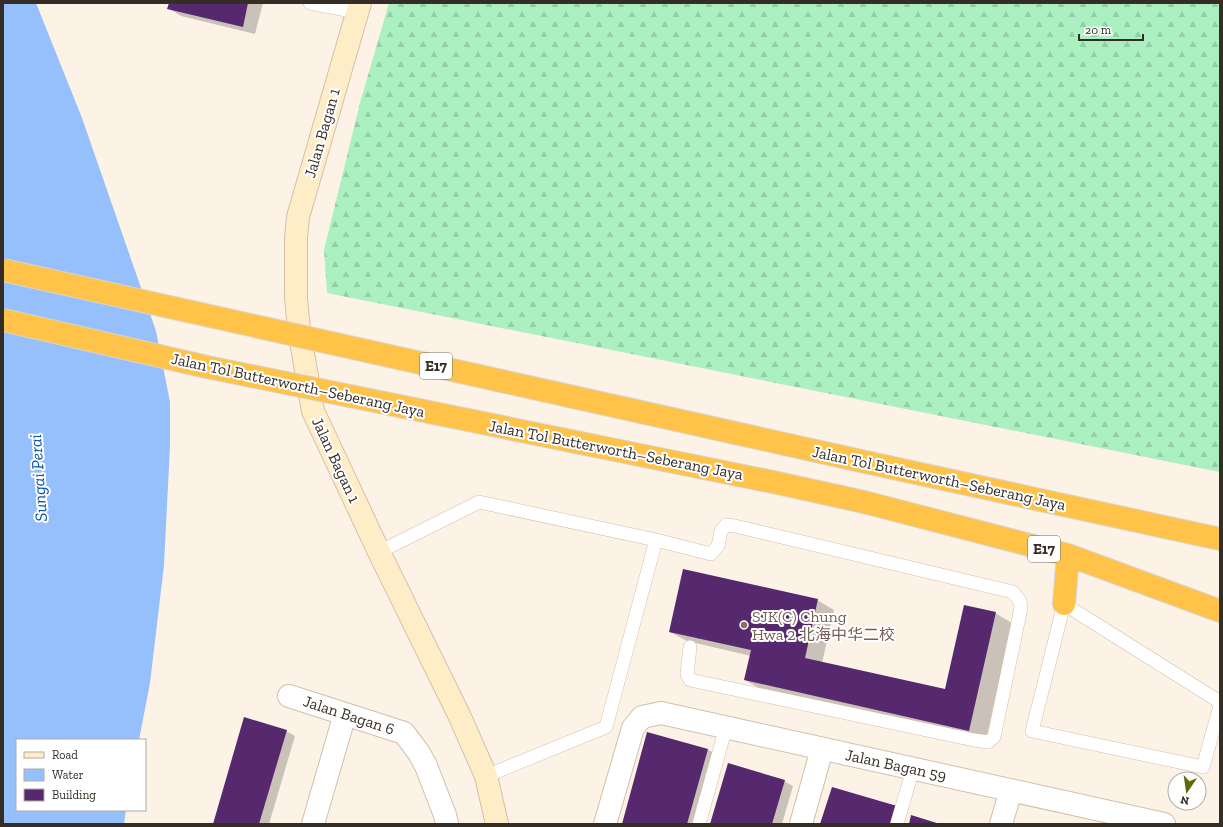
<svg xmlns="http://www.w3.org/2000/svg" width="1223" height="827" font-family="'Zilla Slab','Noto Sans SC',serif">
<defs>
<pattern id="forest-firs" width="22" height="20" patternUnits="userSpaceOnUse"><rect width="22" height="20" fill="#aaf0c0"/><path d="M5 1l3.5 6h-7zM16 11l3.5 6h-7z" fill="#93cea5"/></pattern>
</defs>
<rect width="100%" height="100%" fill="#fdf2e6"/>
<path fill="url(#forest-firs)" d="M 389,3 L 1220,3 L 1220,472 L 327,293 L 324,250 L 360,103 Z"/>
<path fill="#95c0fb" d="M 3,3 L 36,3 L 82,118 L 156,331 L 170,402 L 170,446 L 164,565 L 150,683 L 139,740 L 17,740 L 17,810 L 126,810 L 124,824 L 3,824 Z"/>
<path fill="#0003" d="M 170,3 L 263,3 L 255,34 L 181,16 L 168,8 Z
M 817,600 L 834,610 L 822,663 L 946,691 L 995,613 L 1012,623 L 986,740 L 762,690 L 745,680 L 751,656 L 687,641 L 670,632 Z
M 286,731 L 295,736 L 269,824 L 214,824 Z
M 707,749 L 716,754 L 697,824 L 624,824 Z
M 784,781 L 793,786 L 782,824 L 711,824 Z"/>
<path fill="#56286d" d="M 169,3 L 248,3 L 243,27 L 167,9 Z
M 683,569 L 818,599 L 805,658 L 945,689 L 964,605 L 996,612 L 969,731 L 744,680 L 751,650 L 669,632 Z
M 244,717 L 287,730 L 259,824 L 213,824 Z
M 647,732 L 708,749 L 687,824 L 622,824 Z
M 728,763 L 785,780 L 772,824 L 710,824 Z
M 832,787 L 897,806 L 892,824 L 820,824 Z
M 911,815 L 940,824 L 909,824 Z"/>
<g fill="none" stroke-linecap="round" stroke-linejoin="round">
<defs>
<path id="lane" d="M 310,3 L 357,12
M 656,540 L 711,554 L 718,546 L 721,531 L 726,525 L 735,526 L 1013,592 L 1020,601 L 1021,608 L 994,737 L 988,742 L 974,740 L 690,680 L 687,674 L 690,647
M 379,552 L 479,502 L 656,540 L 606,727 L 486,776
M 1220,702 L 1064,604 L 1032,731 L 1203,767 L 1220,706
M 699,824 L 726,727
M 897,824 L 913,769"/>
<path id="street" d="M 289,696 L 404,733 L 419,753 L 426,766 L 445,815 L 447,824
M 313,824 L 345,714
M 605,824 L 633,728 L 642,717 L 661,713 L 1164,824
M 801,824 L 822,749
M 1001,824 L 1011,790"/>
<path id="secondary" d="M 360,3 L 298,217 L 296,238 L 296,298 L 299,330 L 313,411 L 379,552 L 460,717 L 486,776 L 497,824"/>
<path id="highway" d="M 870,463 L 1220,539
M 864,502 L 1068,555 L 1220,611
M 1064,604 L 1068,555"/>
</defs>
<use href="#lane" stroke="#d1c0ac" stroke-width="14"/>
<use href="#street" stroke="#d1c0ac" stroke-width="24"/>
<use href="#secondary" stroke="#d1c0ac" stroke-width="24"/>
<use href="#highway" stroke="#d6d5d4" stroke-width="24"/>
<use href="#lane" stroke="#fff" stroke-width="13"/>
<use href="#street" stroke="#fff" stroke-width="22"/>
<use href="#secondary" stroke="#ffedc8" stroke-width="22"/>
<use href="#highway" stroke="#fec348" stroke-width="22"/>
<defs>
<path id="highway-bridge" d="M 3,270 L 870,463
M 3,320 L 207,367 L 773,482 L 864,502"/>
</defs>
<use href="#highway-bridge" stroke="#d6d5d4" stroke-width="24" stroke-linecap="butt"/>
<use href="#highway-bridge" stroke="#fec348" stroke-width="22"/>
</g>
<circle fill="#8d6e63" stroke="#fff" stroke-width="1.5" cx="744" cy="625" r="4"/>
<g text-anchor="middle" dominant-baseline="central" stroke-width="4" stroke-linejoin="round" paint-order="stroke">
<g fill="#fff" stroke="#716c67" stroke-width="1">
<rect x="420" y="353" width="32" height="26" rx="3"/>
<rect x="1028" y="536" width="32" height="26" rx="3"/>
</g>
<g font-size="15" font-weight="bold" fill="#342d26">
<text x="436" y="366">E17</text>
<text x="1044" y="549">E17</text>
</g>
<g font-size="16" fill="#342d26" stroke="#fff">
<text transform="translate(322 133) rotate(-74)">Jalan Bagan 1</text>
<text transform="translate(298 385) rotate(12)">Jalan Tol Butterworth–Seberang Jaya</text>
<text transform="translate(616 450) rotate(11)">Jalan Tol Butterworth–Seberang Jaya</text>
<text transform="translate(336 460) rotate(65)">Jalan Bagan 1</text>
<text transform="translate(939 478) rotate(12)">Jalan Tol Butterworth–Seberang Jaya</text>
<text transform="translate(349 715) rotate(18)">Jalan Bagan 6</text>
<text transform="translate(896 765) rotate(12)">Jalan Bagan 59</text>
</g>
<g font-size="16" fill="#785e54" stroke="#fff" text-anchor="start">
<text x="752" y="616">SJK(C) Chung<tspan x="752" dy="18">Hwa 2 北海中华二校</tspan></text>
</g>
<g font-size="17" font-style="italic" fill="#0552a5" stroke="#fff">
<text transform="translate(38 478) rotate(-94)">Sungai Perai</text>
</g>
</g>
<rect width="1223" height="827" fill="none" stroke="#342d26" stroke-width="8"/>
<rect x="16" y="739" width="130" height="72" fill="#ffffff" stroke="#aeaba8"/>
<rect x="24" y="752" width="20" height="6" fill="#ffedc8" stroke="#aeaba8"/>
<text x="52" y="759" font-size="12" fill="#342d26">Road</text>
<rect x="24" y="769" width="20" height="12" fill="#95c0fb" stroke="#aeaba8"/>
<text x="52" y="779" font-size="12" fill="#342d26">Water</text>
<rect x="24" y="789" width="20" height="12" fill="#56286d" stroke="#aeaba8"/>
<text x="52" y="799" font-size="12" fill="#342d26">Building</text>
<g transform="translate(1187 791) rotate(193)"><circle r="19" fill="#ffffff" stroke="#aeaba8"/>
<path d="M0-3L7 15L0 10L-7 15Z" fill="#61680a"/>
<text y="-6" font-size="11" font-weight="bold" text-anchor="middle" fill="#342d26">N</text>
</g>
<path d="M1079 34v6h64v-6" fill="none" stroke="#342d26" stroke-width="2"/>
<text x="1085" y="34" font-size="12" fill="#342d26" stroke="#ffffff" stroke-width="3" paint-order="stroke">20 m</text>
</svg>
